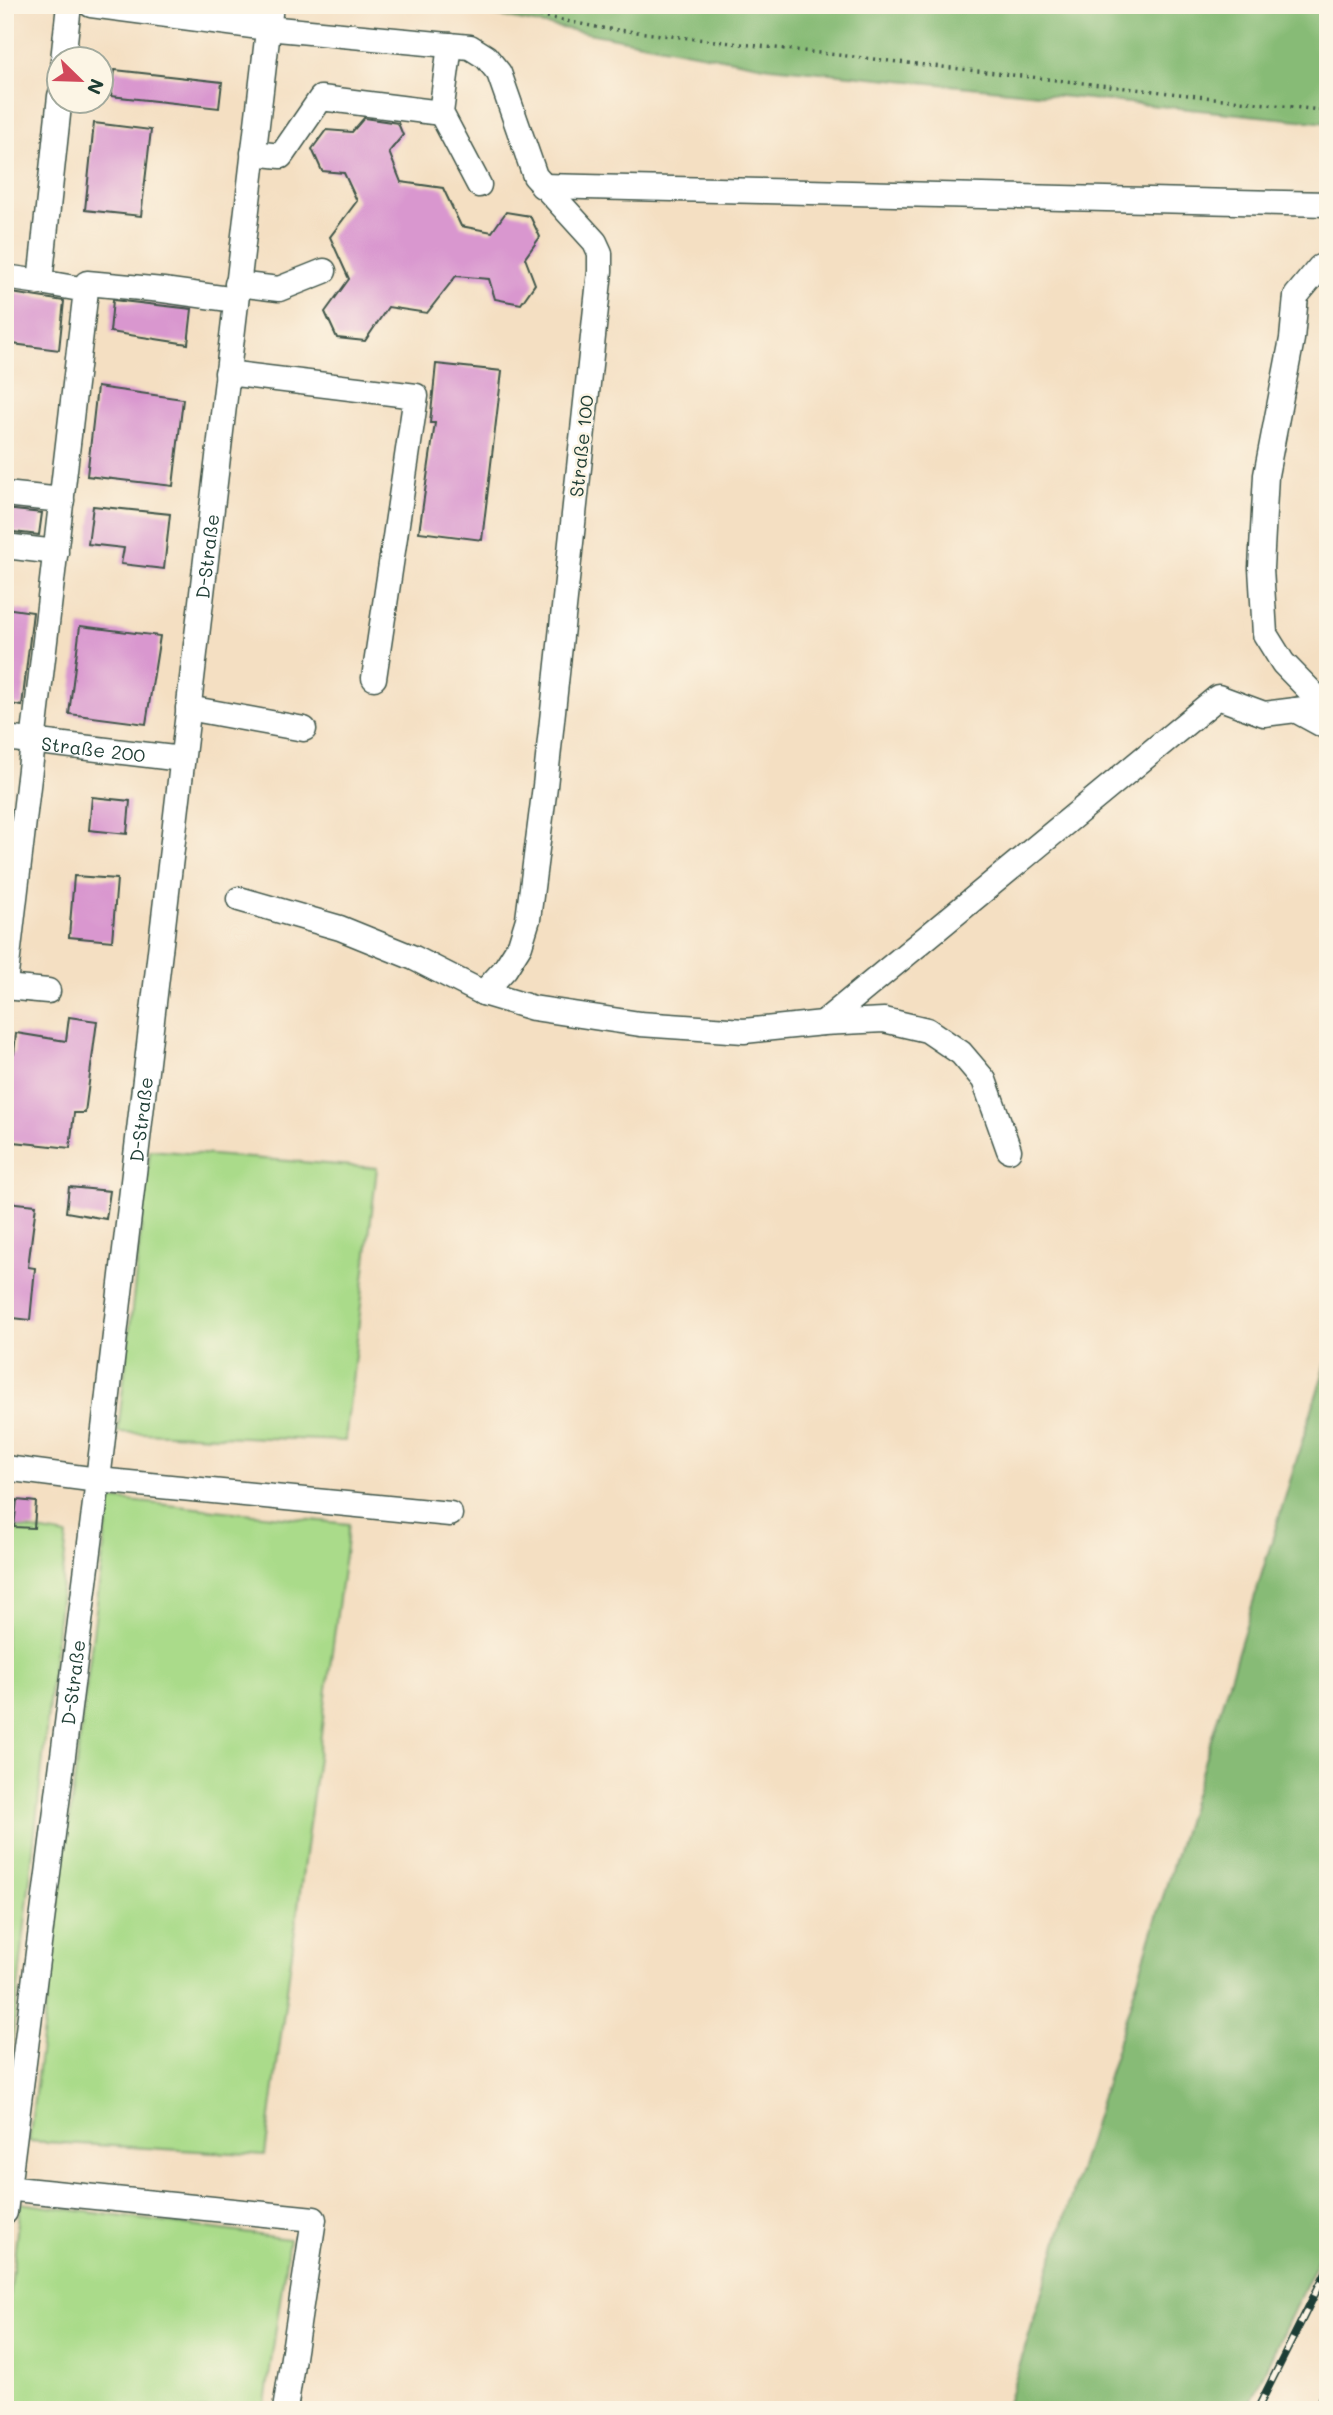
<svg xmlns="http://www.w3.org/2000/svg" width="1333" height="2415" font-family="Mali,sans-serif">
<rect width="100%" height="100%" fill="#fcf5e5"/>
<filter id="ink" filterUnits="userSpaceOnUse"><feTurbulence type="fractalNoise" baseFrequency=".0143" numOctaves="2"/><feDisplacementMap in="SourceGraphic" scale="14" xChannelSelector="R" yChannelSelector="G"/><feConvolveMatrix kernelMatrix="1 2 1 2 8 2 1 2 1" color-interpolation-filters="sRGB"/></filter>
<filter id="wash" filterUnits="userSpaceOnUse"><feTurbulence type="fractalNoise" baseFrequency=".00686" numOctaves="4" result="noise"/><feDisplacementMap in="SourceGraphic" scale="28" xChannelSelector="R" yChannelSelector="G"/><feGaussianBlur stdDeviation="1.57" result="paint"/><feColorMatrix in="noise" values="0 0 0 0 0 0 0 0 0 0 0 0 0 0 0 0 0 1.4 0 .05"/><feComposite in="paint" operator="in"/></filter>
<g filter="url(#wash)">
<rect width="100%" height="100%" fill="#f4dfc2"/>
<path fill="#aadb8a" stroke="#648c5f" stroke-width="2" d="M 150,1150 L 377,1168 L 345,1441 L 118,1432 Z
M 5,1487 L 14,1527 L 67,1536 L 5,2109 Z
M 110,1499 L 349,1524 L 265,2155 L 29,2141 Z
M 20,2203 L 289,2239 L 264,2410 L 5,2410 L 5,2343 Z"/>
<path fill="#87bb76" stroke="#537c55" stroke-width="2" d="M 479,5 L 1328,5 L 1328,123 L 770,67 L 481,13 Z
M 1328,1357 L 1328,2238 L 1246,2410 L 1006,2410 Z"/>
<g id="blocks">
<path fill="#d997cf" d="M 115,70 L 222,82 L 219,108 L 111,96 Z
M 364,118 L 398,123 L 403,135 L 389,152 L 401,182 L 443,188 L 461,226 L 492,232 L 506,212 L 530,216 L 540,237 L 525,258 L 535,284 L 521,304 L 495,299 L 489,279 L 456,276 L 427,313 L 388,307 L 365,341 L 337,338 L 325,312 L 349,279 L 330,237 L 357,201 L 344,173 L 322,171 L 312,149 L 326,130 L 352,132 Z
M 94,123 L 151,130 L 141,216 L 85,210 Z
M 5,292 L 64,301 L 59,350 L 5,343 Z
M 113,300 L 192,309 L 188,344 L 110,332 Z
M 436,364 L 502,371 L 482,540 L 419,532 L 435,423 L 430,423 Z
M 97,387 L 183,399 L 173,486 L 87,476 Z
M 93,506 L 170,514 L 164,569 L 121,564 L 124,548 L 88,544 Z
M 5,509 L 42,513 L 39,535 L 5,531 Z
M 5,608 L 33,612 L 22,706 L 5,703 Z
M 80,626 L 160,636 L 146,724 L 69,714 Z
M 92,797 L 130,801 L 127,834 L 89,830 Z
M 74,876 L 117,879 L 112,941 L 69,937 Z
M 69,1017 L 97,1021 L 85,1113 L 74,1113 L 70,1148 L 5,1141 L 5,1117 L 10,1083 L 5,1082 L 5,1053 L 14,1054 L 16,1033 L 66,1041 Z
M 69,1187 L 110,1191 L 106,1219 L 66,1212 Z
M 5,1202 L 36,1205 L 28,1267 L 35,1268 L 30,1320 L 5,1317 Z
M 17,1500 L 36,1502 L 34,1528 L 14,1527 Z"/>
</g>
</g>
<g filter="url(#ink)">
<use href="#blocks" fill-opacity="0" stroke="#3f5549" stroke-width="2"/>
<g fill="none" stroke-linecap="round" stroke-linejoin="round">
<defs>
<g id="minor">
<path d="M 91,5 L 267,28 L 470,47 L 486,57 L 499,73 L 535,176 L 595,242 L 600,253 L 600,271 L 545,786 L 528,919 L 520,945 L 505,969 L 483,993 L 414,958 L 340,928 L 239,899"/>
<path d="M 450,45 L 441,113 L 479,185"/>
<path d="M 63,60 L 69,5"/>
<path d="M 253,153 L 281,156 L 321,98 L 441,113"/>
<path d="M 542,186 L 1328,204"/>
<path d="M 5,277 L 40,282"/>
<path d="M 237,284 L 279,289 L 324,271"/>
<path d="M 86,290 L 87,283 L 163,290 L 236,300"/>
<path d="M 227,373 L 416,396 L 374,678"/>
<path d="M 5,494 L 62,500"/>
<path d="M 5,546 L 56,552"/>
<path d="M 1325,706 L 1283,663 L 1265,634 L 1261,568 L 1266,475 L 1292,339 L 1296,296 L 1320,267 L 1328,265"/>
<path d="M 188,708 L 304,729"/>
<path d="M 1295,710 L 1328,728"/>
<path id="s1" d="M 5,738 L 182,759"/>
<path d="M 5,983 L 86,290 L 40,282 L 60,96"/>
<path d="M 5,987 L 48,991"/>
<path d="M 483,993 L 533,1008 L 640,1024 L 744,1031 L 823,1023 L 884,1020 L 927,1030 L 961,1053 L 984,1080 L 1009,1150"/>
<path d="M 823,1023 L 1218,697 L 1264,714 L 1328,706"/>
<path d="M 5,1468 L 98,1480 L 450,1514"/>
<path d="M 5,2188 L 314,2219 L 285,2410"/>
<path id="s2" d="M 5,2212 L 98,1480 L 271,5"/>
</g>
</defs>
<use href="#minor" stroke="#3f5549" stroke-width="27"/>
<path stroke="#3f5549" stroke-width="3.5" stroke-dasharray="2 5" stroke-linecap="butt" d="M 507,5 L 522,12 L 601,28 L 1328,111"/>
<use href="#minor" stroke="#fff" stroke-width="24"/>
<defs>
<path id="rail" d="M 1257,2410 L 1328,2268
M 1317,2410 L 1328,2379"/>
</defs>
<use href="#rail" stroke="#1f3d34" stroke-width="8"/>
<use href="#rail" stroke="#fcf5e5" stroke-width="5" stroke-dasharray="16" stroke-linecap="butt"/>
</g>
</g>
<g text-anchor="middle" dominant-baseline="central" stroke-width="5" stroke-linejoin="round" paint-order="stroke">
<g font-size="19" fill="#1f3d34" stroke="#fcf5e5">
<text transform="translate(581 446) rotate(-84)">Straße 100</text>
<text stroke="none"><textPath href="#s2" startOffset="1668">D-Straße</textPath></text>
<text stroke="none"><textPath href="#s1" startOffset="89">Straße 200</textPath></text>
<text stroke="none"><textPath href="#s2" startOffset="1101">D-Straße</textPath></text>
<text stroke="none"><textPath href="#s2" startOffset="534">D-Straße</textPath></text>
</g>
</g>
<rect width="1333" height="2415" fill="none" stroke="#fcf5e5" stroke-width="28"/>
<g transform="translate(80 80) rotate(113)"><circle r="33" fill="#fcf5e5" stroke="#a4ab9e" stroke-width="2"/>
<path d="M0-5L12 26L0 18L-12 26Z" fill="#d1495b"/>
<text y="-10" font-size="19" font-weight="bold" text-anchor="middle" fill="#1f3d34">N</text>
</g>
</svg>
